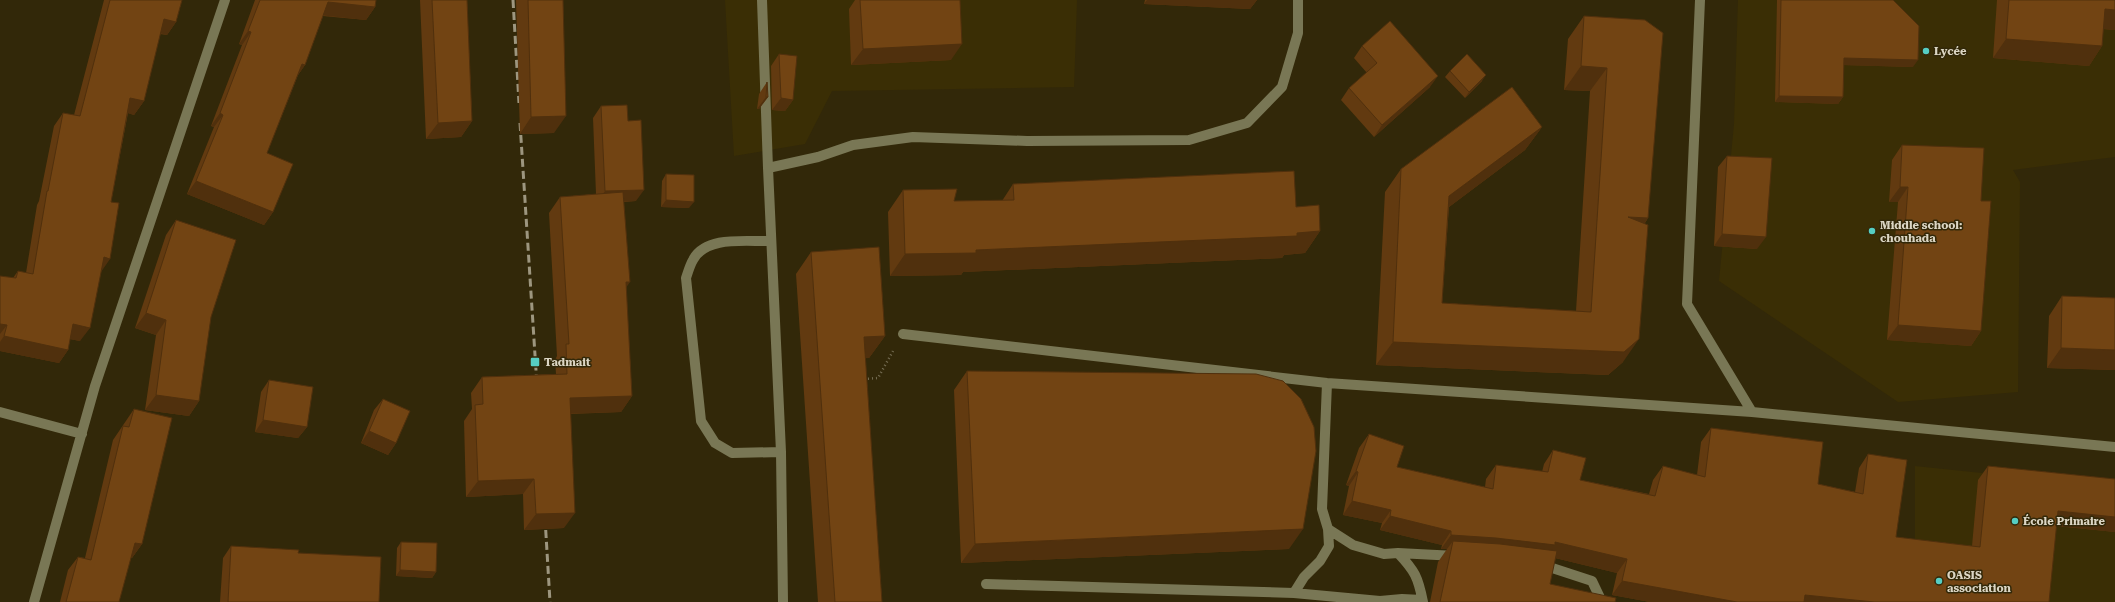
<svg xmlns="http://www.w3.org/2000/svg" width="2115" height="602" font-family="'Roboto Serif',serif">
<rect width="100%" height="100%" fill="#322809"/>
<path fill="#3a2e05" d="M 725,0 L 1077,0 L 1074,87 L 832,91 L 805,144 L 734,156 Z
M 1738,0 L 2115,0 L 2115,157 L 2013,170 L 2020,182 L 2018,392 L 1898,402 L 1719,281 L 1734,124 Z
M 1915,466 L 2115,487 L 2115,602 L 1909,602 L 1915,555 Z"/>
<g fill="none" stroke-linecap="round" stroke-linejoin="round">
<path stroke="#746c52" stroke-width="2.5" stroke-dasharray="1 3" stroke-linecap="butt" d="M 864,379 L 878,378 L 893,351"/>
<path stroke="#797755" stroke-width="10" d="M 762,0 L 768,168
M 1700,0 L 1687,304 L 1752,412
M 771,241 C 747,242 706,235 693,260 C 690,265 688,272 686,278 L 701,421 L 715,443 L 732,453 L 781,452
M 903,334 L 1327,383 L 1752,412 L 2115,447
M 1327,383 L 1322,509 L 1328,529 L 1353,545 L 1384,554 L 1398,553 L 1456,556
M 0,412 L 82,434
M 1398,553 C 1415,571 1418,577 1423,602
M 1540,564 L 1592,581 L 1602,602
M 986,584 L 1294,593 L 1380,601 L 1402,599 L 1422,600
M 1294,593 L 1304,577 L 1320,561 L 1329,546 L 1328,529
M 34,602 L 95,386 L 225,0
M 783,602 L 781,452 L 768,168 L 818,157 L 853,145 L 913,137 L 1027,141 L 1189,140 L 1247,123 L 1282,87 L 1298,33 L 1298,0"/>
<path stroke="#9d967f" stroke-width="3" stroke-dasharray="8 4" stroke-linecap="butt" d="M 513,0 L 519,103
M 520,123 L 537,386
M 545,518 L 550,602"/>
</g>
<path fill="#623a10" d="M 104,0 L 182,0 L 176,22 L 167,35 L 160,34 L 144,101 L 134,115 L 128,113 L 111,202 L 101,272 L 80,341 L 70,339 L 68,350 L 59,363 L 0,351 L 0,276 L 13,278 L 18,271 L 26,273 L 37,205 L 39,201 L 54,126 L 63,113 L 74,115 Z
M 255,0 L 376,0 L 375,7 L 366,20 L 323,16 L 305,65 L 298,75 L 267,153 L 273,212 L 264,225 L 187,194 L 214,127 L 211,126 L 242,45 L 239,44 Z
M 420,0 L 467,0 L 472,121 L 461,137 L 426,139 Z
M 516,0 L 563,0 L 554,133 L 520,134 Z
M 855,0 L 960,0 L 951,60 L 851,65 L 849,9 Z
M 1145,0 L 1257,0 L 1250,9 L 1144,4 Z
M 1777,0 L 1893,0 L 1913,67 L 1844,65 L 1843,97 L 1838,104 L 1775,102 Z
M 1997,0 L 2115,0 L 2115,30 L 2103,29 L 2102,46 L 2089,66 L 1993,58 Z
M 1584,16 L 1645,20 L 1648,218 L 1645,223 L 1623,362 L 1608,375 L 1376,365 L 1385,192 L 1401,169 L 1542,127 L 1525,150 L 1449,207 L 1442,303 L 1576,311 L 1590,91 L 1564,90 L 1568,39 Z
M 1362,46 L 1430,87 L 1374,137 L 1341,100 L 1349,88 L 1367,73 L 1354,58 Z
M 779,54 L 793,100 L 785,111 L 772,110 L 771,66 Z
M 1450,71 L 1482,81 L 1465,98 L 1445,77 Z
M 767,82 L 768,97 L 759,109 L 757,109 L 759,94 Z
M 601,106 L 628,121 L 636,201 L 624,202 L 626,287 L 632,396 L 621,412 L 570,414 L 564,528 L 524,530 L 523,494 L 466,497 L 464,421 L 472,409 L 471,393 L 482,377 L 556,374 L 555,360 L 557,356 L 549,213 L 560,197 L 596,194 L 593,118 Z
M 1902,145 L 1981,201 L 1981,331 L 1971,346 L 1887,340 L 1898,202 L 1889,202 L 1892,160 Z
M 1727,156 L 1757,249 L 1714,246 L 1718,167 Z
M 666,174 L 689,208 L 661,207 L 662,181 Z
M 1013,184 L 1296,207 L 1320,231 L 1305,253 L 1284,255 L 1282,258 L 963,272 L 961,275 L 890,276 L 888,212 L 903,190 L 954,201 L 1002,201 Z
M 176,220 L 199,401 L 189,416 L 145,410 L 156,335 L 135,328 L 166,235 Z
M 811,252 L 885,336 L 869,358 L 865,358 L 882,602 L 818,602 L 796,274 Z
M 2062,296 L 2115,298 L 2115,370 L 2047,368 L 2049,316 Z
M 967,371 L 1289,549 L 961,563 L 954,390 Z
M 269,380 L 307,427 L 298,438 L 255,432 L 261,392 Z
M 383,399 L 396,443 L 388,455 L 361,443 L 374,410 Z
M 134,409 L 142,544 L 132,558 L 130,558 L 119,602 L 60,602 L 68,570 L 78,557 L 85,558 L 113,440 Z
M 1711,428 L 1818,484 L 1855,492 L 1859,468 L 1868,454 L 1896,537 L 1972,546 L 1978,480 L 1988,466 L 2115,479 L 2115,532 L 2056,526 L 2049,602 L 1650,602 L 1612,595 L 1617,573 L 1555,558 L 1550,584 L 1615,602 L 1430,602 L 1438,562 L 1447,549 L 1441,549 L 1442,545 L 1380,530 L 1382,523 L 1343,515 L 1349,486 L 1346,485 L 1359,448 L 1369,434 L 1397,467 L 1485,487 L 1486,479 L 1496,465 L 1542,472 L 1544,464 L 1553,450 L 1580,480 L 1649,494 L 1653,480 L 1663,466 L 1697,475 L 1701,442 Z
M 401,542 L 436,572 L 432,578 L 396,576 L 397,548 Z
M 231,546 L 298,553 L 379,602 L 220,602 L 223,558 Z"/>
<path fill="#50300d" d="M 1147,0 L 1257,0 L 1250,9 L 1144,4 Z
M 328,2 L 375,7 L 366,20 L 319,15 Z
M 2105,9 L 2115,10 L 2115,30 L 2091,28 Z
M 164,19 L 176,22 L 167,35 L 155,32 Z
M 248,31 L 251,32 L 242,45 L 239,44 Z
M 2006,39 L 2102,46 L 2089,66 L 1993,58 Z
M 962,44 L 951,60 L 851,65 L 863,49 Z
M 1844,58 L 1918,60 L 1913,67 L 1840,65 Z
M 302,64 L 305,65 L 296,78 Z
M 1581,66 L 1607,68 L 1590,91 L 1564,90 Z
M 1486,75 L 1482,81 L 1465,98 L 1469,92 Z
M 1438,76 L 1430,87 L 1374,137 L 1382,125 Z
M 1779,96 L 1843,97 L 1838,104 L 1775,102 Z
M 766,97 L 768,97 L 759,109 L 757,109 Z
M 130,98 L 144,101 L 134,115 L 121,111 Z
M 781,98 L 793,100 L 785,111 L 772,110 Z
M 220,113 L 223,115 L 214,127 L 211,126 Z
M 566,116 L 554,133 L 520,134 L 531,117 Z
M 472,121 L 461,137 L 426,139 L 438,123 Z
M 1542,127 L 1525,150 L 1433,219 L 1449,196 Z
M 196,181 L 273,212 L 264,225 L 187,194 Z
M 1900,187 L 1908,187 L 1898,202 L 1889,202 Z
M 644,190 L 636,201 L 597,203 L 605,191 Z
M 666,200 L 694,202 L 689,208 L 661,207 Z
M 1628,217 L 1648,218 L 1632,242 Z
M 1320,231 L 1305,253 L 1284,255 L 1282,258 L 963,272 L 961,275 L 890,276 L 905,254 Z
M 1722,234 L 1766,237 L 1757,249 L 1714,246 Z
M 104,257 L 110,259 L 101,272 Z
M 626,282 L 630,282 L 619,298 Z
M 146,313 L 166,320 L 156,335 L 135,328 Z
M 0,324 L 7,325 L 0,334 Z
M 73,324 L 90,328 L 80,341 L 64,338 Z
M 1898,325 L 1981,331 L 1971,346 L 1887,340 Z
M 4,336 L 68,350 L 59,363 L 0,351 L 0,342 Z
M 885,336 L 869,358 L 848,359 L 864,337 Z
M 1639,339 L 1623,362 L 1608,375 L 1376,365 L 1393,342 Z
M 2061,348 L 2115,350 L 2115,370 L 2047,368 Z
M 156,395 L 199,401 L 189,416 L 145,410 Z
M 632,396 L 621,412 L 559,414 L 570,398 Z
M 263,420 L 307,427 L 298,438 L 255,432 Z
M 369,431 L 396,443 L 388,455 L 361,443 Z
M 1356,471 L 1358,472 L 1349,486 L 1346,485 Z
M 534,479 L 523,494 L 466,497 L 478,481 Z
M 1352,501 L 1391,510 L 1382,523 L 1343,515 Z
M 2058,511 L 2115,517 L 2115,532 L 2048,525 Z
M 575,513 L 564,528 L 524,530 L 536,514 Z
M 1390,516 L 1451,531 L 1442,545 L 1380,530 Z
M 1303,529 L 1289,549 L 961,563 L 975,544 Z
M 1451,535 L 1555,542 L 1627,559 L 1617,573 L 1547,556 L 1453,541 L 1447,549 L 1441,549 Z
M 135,543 L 142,544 L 132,558 L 125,556 Z
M 400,570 L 436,572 L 432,578 L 396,576 Z
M 1622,581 L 1737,602 L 1650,602 L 1612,595 Z
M 1805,595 L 1874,602 L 1801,602 Z"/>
<path fill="#724413" stroke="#50300d" d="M 110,0 L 182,0 L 176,22 L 164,19 L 144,101 L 130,98 L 111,202 L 119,203 L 110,259 L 104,257 L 90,328 L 73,324 L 68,350 L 4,336 L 7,325 L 0,324 L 0,276 L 16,278 L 18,271 L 33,274 L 47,191 L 48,191 L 63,113 L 80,116 Z
M 260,0 L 376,0 L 375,7 L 328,2 L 305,65 L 302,64 L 267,153 L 293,164 L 273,212 L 196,181 L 223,115 L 220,113 L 251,32 L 248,31 Z
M 432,0 L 467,0 L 472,121 L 438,123 Z
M 528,0 L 563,0 L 566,116 L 531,117 Z
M 860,0 L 960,0 L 962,44 L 863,49 Z
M 1781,0 L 1893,0 L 1919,26 L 1918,60 L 1844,58 L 1843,97 L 1779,96 Z
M 2009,0 L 2115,0 L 2115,10 L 2105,9 L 2102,46 L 2006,39 Z
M 1584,16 L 1645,20 L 1663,33 L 1648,218 L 1628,217 L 1648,225 L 1639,339 L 1624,352 L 1393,342 L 1401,169 L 1512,87 L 1542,127 L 1449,196 L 1442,303 L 1591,312 L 1607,68 L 1581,66 Z
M 1390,21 L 1438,76 L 1382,125 L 1349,88 L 1377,63 L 1362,46 Z
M 779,54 L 797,56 L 793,100 L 781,98 Z
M 1467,54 L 1486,75 L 1469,92 L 1450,71 Z
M 767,82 L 768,97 L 766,97 Z
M 627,105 L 628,121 L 641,120 L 644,190 L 605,191 L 601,106 Z
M 1902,145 L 1984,148 L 1981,201 L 1991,201 L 1981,331 L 1898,325 L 1908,187 L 1900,187 Z
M 1727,156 L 1772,158 L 1766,237 L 1722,234 Z
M 1294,171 L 1296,207 L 1319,205 L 1320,231 L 1297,233 L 1297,236 L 976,250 L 976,253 L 905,254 L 903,190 L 957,189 L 954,201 L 1014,200 L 1013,184 Z
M 666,174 L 694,175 L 694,202 L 666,200 Z
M 623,192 L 630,282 L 626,282 L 632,396 L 570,398 L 575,513 L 536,514 L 534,479 L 478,481 L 475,405 L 483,404 L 482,377 L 567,374 L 566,344 L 569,344 L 560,197 Z
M 176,220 L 236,240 L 211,317 L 199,401 L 156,395 L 166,320 L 146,313 Z
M 879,247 L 885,336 L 864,337 L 882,602 L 835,602 L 811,252 Z
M 2062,296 L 2115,298 L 2115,350 L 2061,348 Z
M 967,371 L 1256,374 L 1283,381 L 1301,399 L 1314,427 L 1316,451 L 1303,529 L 975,544 Z
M 269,380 L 313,387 L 307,427 L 263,420 Z
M 383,399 L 410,411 L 396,443 L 369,431 Z
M 134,409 L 172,418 L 142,544 L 135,543 L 119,602 L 66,602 L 78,557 L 91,560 L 123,426 L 129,427 Z
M 1711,428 L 1823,442 L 1818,484 L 1863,494 L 1868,454 L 1907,460 L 1896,537 L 1980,547 L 1988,466 L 2115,479 L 2115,517 L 2058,511 L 2049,602 L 1874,602 L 1805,595 L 1804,602 L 1737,602 L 1622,581 L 1627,559 L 1555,542 L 1555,545 L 1496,538 L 1451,535 L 1451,531 L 1390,516 L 1391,510 L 1352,501 L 1358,472 L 1356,471 L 1369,434 L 1404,446 L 1397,467 L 1493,489 L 1496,465 L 1548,472 L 1553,450 L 1586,458 L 1580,480 L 1655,496 L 1663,466 L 1705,477 Z
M 1453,541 L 1500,544 L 1557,551 L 1550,584 L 1616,598 L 1615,602 L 1440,602 Z
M 401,542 L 437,543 L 436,572 L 400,570 Z
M 231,546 L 299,550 L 298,553 L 381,557 L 379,602 L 228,602 Z"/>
<g fill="#56cec3" stroke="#322809" stroke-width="1.5">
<circle cx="1926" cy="51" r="4"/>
<circle cx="1872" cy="231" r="4"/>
<rect x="530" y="357" width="10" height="10" rx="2"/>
<circle cx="2015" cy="521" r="4"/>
<circle cx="1939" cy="581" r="4"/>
</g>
<g text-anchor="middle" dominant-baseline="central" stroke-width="3" stroke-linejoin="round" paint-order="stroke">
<g font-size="11" font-weight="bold" fill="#dcd6c4" stroke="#322809" text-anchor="start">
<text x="1934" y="51">Lycée</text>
<text x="1880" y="225">Middle school:<tspan x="1880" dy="13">chouhada</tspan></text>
<text x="544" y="362">Tadmait</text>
<text x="2023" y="521">École Primaire</text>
<text x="1947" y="575">OASIS<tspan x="1947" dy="13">association</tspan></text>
</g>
</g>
</svg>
